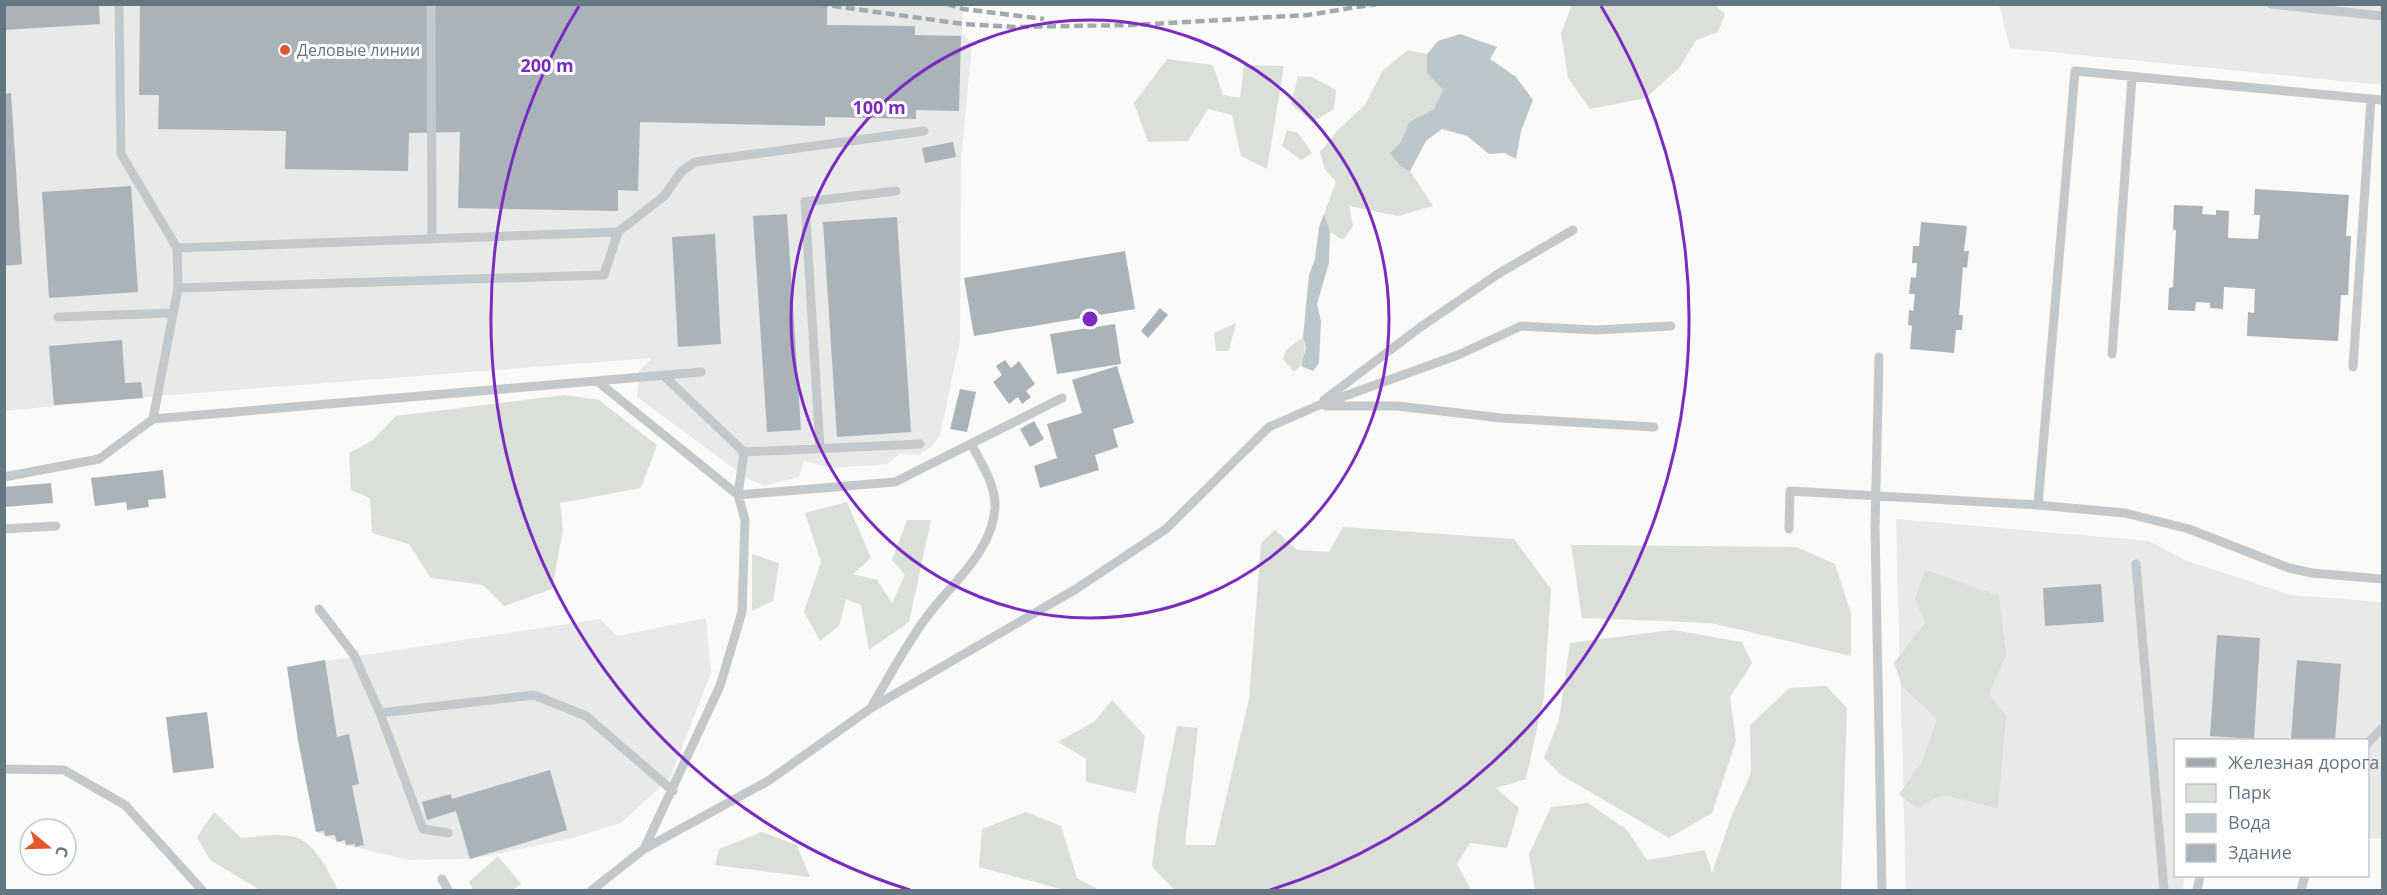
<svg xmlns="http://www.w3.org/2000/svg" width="2387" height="895" font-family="'Open Sans',sans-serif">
<rect width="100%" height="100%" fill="#fafaf8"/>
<path fill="#e8e9e9" d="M 4,5 L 963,5 L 962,34 L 972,43 L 961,162 L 960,341 L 940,435 L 931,447 L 919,455 L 899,454 L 888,464 L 830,468 L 804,461 L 799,477 L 764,486 L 748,479 L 637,397 L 639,371 L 652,358 L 157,396 L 5,411 Z
M 1999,5 L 2382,5 L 2382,85 L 2010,48 Z
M 1896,519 L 2149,541 L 2185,560 L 2291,595 L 2382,602 L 2382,839 L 2368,838 L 2368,740 L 2176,740 L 2176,876 L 2184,876 L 2183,890 L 1906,890 Z
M 706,618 L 711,673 L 670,778 L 621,823 L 569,839 L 470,859 L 410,860 L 346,845 L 316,832 L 298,740 L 287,667 L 600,619 L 617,636 Z"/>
<path fill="#dadfd7" d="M 1572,5 L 1715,5 L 1725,14 L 1718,32 L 1696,40 L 1680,67 L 1646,98 L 1590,109 L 1568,78 L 1561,33 Z
M 1408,50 L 1427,54 L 1427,73 L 1443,90 L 1434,109 L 1409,122 L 1401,142 L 1401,167 L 1410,171 L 1433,206 L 1398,216 L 1349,206 L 1353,226 L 1343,240 L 1330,232 L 1324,214 L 1336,182 L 1325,170 L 1320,152 L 1339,129 L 1365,105 L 1383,70 Z
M 1167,59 L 1213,65 L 1223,95 L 1240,98 L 1244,65 L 1284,66 L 1267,169 L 1241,156 L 1232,115 L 1208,109 L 1188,141 L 1148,142 L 1134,103 Z
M 1298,76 L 1312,77 L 1336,90 L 1334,109 L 1312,122 L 1291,104 Z
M 1287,130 L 1298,133 L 1312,153 L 1301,160 L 1282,146 Z
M 1236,323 L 1229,351 L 1216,351 L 1214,333 Z
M 1303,337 C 1306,351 1305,363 1294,372 L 1283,359 L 1286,350 Z
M 565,395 L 599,400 L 657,445 L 641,488 L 560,503 L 563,530 L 552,589 L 504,606 L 483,585 L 431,578 L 409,544 L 372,533 L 370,498 L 351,490 L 349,453 L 373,440 L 396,416 Z
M 847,502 L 871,558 L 853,574 L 877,580 L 892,603 L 905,575 L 892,560 L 907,520 L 931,520 L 909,622 L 869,650 L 861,605 L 846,599 L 839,626 L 820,641 L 804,612 L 821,562 L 805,513 Z
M 1343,527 L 1514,539 L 1551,589 L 1544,696 L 1526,779 L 1496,788 L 1519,808 L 1507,848 L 1470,843 L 1457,864 L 1471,890 L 1175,890 L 1152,867 L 1158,819 L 1177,726 L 1198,728 L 1185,845 L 1215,845 L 1249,699 L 1261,543 L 1275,530 L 1297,550 L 1329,552 Z
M 1571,545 L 1796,547 L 1835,564 L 1851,613 L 1851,656 L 1711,623 L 1582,618 Z
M 752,554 L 779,563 L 773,601 L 752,611 Z
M 1926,570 L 1999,596 L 2006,655 L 1989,694 L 2006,716 L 1998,808 L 1943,795 L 1917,808 L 1899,794 L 1922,762 L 1937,719 L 1902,686 L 1894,663 L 1925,623 L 1915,598 Z
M 1673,630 L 1742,642 L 1752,663 L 1730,697 L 1736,741 L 1712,813 L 1669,838 L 1561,775 L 1544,758 L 1559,720 L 1570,643 Z
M 1826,686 L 1847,708 L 1841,890 L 1535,890 L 1529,854 L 1551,807 L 1588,803 L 1627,830 L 1647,860 L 1705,850 L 1712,873 L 1732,815 L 1751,773 L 1750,725 L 1790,688 Z
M 1112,700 L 1145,736 L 1136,793 L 1086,782 L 1086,759 L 1058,742 L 1095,721 Z
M 214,812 L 241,838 C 259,837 282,832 298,838 C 317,846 330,874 338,890 L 260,890 L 210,860 L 197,837 Z
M 1026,812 L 1061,826 L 1077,878 L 1099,890 L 1065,890 L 979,867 L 982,829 Z
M 762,832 L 797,845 L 810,877 L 715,865 L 719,849 Z
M 498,856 L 521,884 L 513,890 L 473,890 L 469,882 Z"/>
<path fill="#bbc7cb" d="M 1460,34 L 1497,47 L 1490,59 L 1516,77 L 1533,100 L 1521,131 L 1516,159 L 1505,153 L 1489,154 L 1467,136 L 1442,129 L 1426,141 L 1410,171 L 1401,167 L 1390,153 L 1401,142 L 1409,122 L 1434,109 L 1443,90 L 1427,73 L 1427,54 L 1438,41 Z
M 1324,214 L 1330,232 L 1329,263 L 1317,304 L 1321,321 L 1319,363 L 1313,371 L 1301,366 L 1306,348 L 1303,337 L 1309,275 L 1315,259 L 1319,227 Z"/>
<path fill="#aab3b9" d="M 4,4 L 99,4 L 100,24 L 4,30 Z
M 140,4 L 827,4 L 827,25 L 915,26 L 915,35 L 961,36 L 959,111 L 916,110 L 916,119 L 825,117 L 825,126 L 640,122 L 638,191 L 618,190 L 618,211 L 458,208 L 460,132 L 409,133 L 408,171 L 285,169 L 286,131 L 158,129 L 159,95 L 139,95 Z
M 11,93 L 22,264 L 4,266 L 4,94 Z
M 953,142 L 956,157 L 925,163 L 922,148 Z
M 131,186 L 138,292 L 49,298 L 42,192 Z
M 2255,189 L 2349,195 L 2346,236 L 2351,236 L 2348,295 L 2341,295 L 2338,341 L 2247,336 L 2248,312 L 2254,313 L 2255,289 L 2224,287 L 2223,309 L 2210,308 L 2210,303 L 2196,302 L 2195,311 L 2168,310 L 2169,288 L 2173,287 L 2176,230 L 2173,230 L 2174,205 L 2203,206 L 2202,214 L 2216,215 L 2216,210 L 2229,211 L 2228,238 L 2258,239 L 2260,215 L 2254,215 Z
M 787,214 L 801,430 L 767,432 L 753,216 Z
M 897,217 L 911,432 L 837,437 L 823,222 Z
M 1921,222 L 1967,226 L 1964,251 L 1969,251 L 1967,268 L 1963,267 L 1959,315 L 1963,315 L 1962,330 L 1956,330 L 1954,353 L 1910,349 L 1912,326 L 1908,325 L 1909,310 L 1913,311 L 1915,294 L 1909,294 L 1911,277 L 1916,278 L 1917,263 L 1912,263 L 1913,246 L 1919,246 Z
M 715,234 L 721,344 L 678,347 L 672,237 Z
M 1125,251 L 1135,309 L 974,336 L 964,278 Z
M 1160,308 L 1168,315 L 1148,338 L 1141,331 Z
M 1115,324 L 1121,364 L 1057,374 L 1050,334 Z
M 122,340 L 125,383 L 141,382 L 143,398 L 54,405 L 49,346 Z
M 1005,360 L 1011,368 L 1019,361 L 1035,384 L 1026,391 L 1031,397 L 1022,404 L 1018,397 L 1009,404 L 993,382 L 1002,375 L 996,366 Z
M 1117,366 L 1134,423 L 1113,429 L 1118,447 L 1095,455 L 1099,470 L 1040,488 L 1034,466 L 1057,458 L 1047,424 L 1082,413 L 1072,380 Z
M 960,389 L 976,392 L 967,432 L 950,429 Z
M 1034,421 L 1044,439 L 1030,447 L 1020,429 Z
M 163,470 L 166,498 L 148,500 L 149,507 L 127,510 L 126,502 L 95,506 L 91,478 Z
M 51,483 L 53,503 L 4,507 L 4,487 Z
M 2101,584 L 2104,622 L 2045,626 L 2043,588 Z
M 2217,635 L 2260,638 L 2254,739 L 2210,736 Z
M 325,660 L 337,737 L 349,734 L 359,784 L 352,786 L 364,845 L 355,847 L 355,844 L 346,845 L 345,840 L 337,842 L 335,835 L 325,836 L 324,831 L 316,832 L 298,740 L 287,667 Z
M 2297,660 L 2341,664 L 2335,740 L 2291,739 Z
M 207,712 L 214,768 L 173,773 L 166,717 Z
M 550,770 L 567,830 L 470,859 L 456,811 L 427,820 L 422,802 L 451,794 L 452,799 Z"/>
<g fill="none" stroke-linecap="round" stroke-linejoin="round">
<path stroke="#c3c8cc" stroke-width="9" d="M 119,4 L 121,154 L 177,248 L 178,288 L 153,419
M 431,4 L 432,238
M 2271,4 L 2382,16
M 177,248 L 618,232 L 664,196 L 682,171 L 695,162 L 924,131
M 178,288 L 604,275 L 618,232
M 58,317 L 173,313
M 2112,354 L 2132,77
M 1879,357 L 1875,527 L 1882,890
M 2353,367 L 2371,99
M 663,375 L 744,452 L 920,444
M 597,381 L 738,495 L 745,520 L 742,612 L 720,686 L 644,849
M 1324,400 L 1422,326 L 1498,274 L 1573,230
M 1326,406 L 1397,406 L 1502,418 L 1654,427
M 820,449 L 805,202 L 896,191
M 744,452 L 738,495 L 895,482 L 1062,398
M 4,477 L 99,459 L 153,419 L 701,372
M 2038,505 L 2075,71 L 2382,100
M 4,529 L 56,526
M 1789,529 L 1790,491 L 2038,505 L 2125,513 L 2189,529 L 2289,568 L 2312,573 L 2382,579
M 2136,564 L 2164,890
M 319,609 L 354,655 L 380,713
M 872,706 C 890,675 907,643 928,615 C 953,582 992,552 995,508 C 996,485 981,463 971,444
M 2368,743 L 2382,728
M 4,769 L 64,770 L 125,805 L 202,890
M 448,833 L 423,829 L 380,713 L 534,695 L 586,716 L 673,791
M 442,879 L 448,890
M 592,890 L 644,849 L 768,781 L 871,708 L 1076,589 L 1166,529 L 1269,427 L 1317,406 L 1458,355 L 1521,326 L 1596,330 L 1671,326
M 2197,890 L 2200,876
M 2301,890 L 2305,876"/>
<path stroke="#a2aab0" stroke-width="4.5" stroke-dasharray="9 4.5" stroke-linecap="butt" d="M 819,4 L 963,24 L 1014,27 L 1134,25 L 1308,15 L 1376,4
M 947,4 L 963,9 L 1044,19"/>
</g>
<g fill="none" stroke="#7b2cbf" stroke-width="3">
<circle cx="1090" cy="319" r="299"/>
<path d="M910 890A599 599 0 0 1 579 6M1601 6A599 599 0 0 1 1270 890"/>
</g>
<circle fill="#e4572e" stroke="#fff" stroke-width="2" cx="285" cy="50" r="6"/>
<g text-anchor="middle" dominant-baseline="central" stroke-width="6" stroke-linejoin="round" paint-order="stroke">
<g font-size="16" fill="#657683" stroke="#fff" text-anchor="start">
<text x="297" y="50">Деловые линии</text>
</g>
</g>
<circle cx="1090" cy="319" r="9" fill="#7b2cbf" stroke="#fff" stroke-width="3"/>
<g font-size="18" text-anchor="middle" font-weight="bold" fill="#7b2cbf" stroke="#fff" stroke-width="6" stroke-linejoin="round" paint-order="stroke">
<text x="547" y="72">200 m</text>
<text x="879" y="114">100 m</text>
</g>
<rect width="2387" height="895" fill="none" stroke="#657683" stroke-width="12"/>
<rect x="2174" y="739" width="195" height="138" fill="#ffffff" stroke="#c1c8cd" stroke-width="1.5"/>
<rect x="2186" y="758" width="30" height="9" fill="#a2aab0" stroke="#c1c8cd" stroke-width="1.5"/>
<text x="2228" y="769" font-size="18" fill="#657683">Железная дорога</text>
<rect x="2186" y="784" width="30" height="18" fill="#dadfd7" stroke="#c1c8cd" stroke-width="1.5"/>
<text x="2228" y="799" font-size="18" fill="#657683">Парк</text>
<rect x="2186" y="814" width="30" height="18" fill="#bbc7cb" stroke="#c1c8cd" stroke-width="1.5"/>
<text x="2228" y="829" font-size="18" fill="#657683">Вода</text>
<rect x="2186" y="844" width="30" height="18" fill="#aab3b9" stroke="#c1c8cd" stroke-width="1.5"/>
<text x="2228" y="859" font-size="18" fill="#657683">Здание</text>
<g transform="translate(48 847) rotate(109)"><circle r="28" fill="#ffffff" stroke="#c1c8cd" stroke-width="1.5"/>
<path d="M0-4.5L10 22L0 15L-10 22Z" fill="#e4572e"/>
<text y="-9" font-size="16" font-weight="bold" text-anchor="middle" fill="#657683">С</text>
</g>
</svg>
